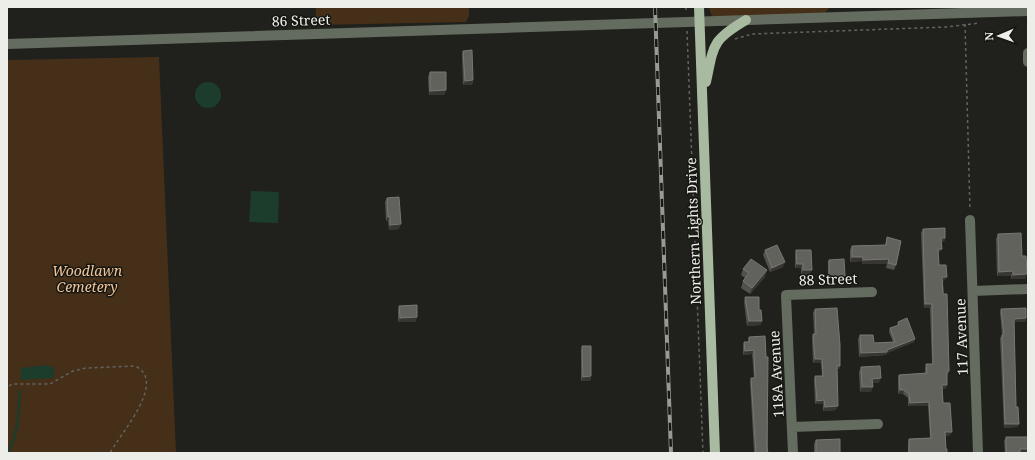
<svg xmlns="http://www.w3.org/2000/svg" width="1035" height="460" font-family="'Noto Serif',serif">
<rect width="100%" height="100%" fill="#20201c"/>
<path fill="#452f19" d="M 316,7 L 469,7 L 469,16 L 466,22 L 315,25 Z
M 709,7 L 830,7 L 824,14 L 714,17 L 711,14 Z
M 159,57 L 176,453 L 7,453 L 7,60 Z"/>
<path fill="#1c3d2b" d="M195 95a13 13 0 1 1 26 0a13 13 0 1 1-26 0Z
M 251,191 L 279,192 L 278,223 L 249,222 Z
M 46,365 L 53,367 L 55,373 L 53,378 L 21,380 L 21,368 Z"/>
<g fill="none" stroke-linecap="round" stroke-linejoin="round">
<path stroke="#1c3d2b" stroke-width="2.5" d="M 7,453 C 19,435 18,412 20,391"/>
<path stroke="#636360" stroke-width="1.5" stroke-dasharray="3 3" stroke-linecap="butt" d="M 686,7 L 686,13
M 965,24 L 970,210
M 687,31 L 703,453
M 735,39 L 752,34 L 946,27 L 980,23
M 9,386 L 12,384 L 50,384 L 73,371 L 86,368 L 135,366 C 168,381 120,434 110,453"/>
<path stroke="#646c5f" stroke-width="10" d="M 7,44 L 1028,11
M 1028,53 L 1028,62
M 970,220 L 978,453
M 973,291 L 1028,289
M 792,427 L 878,424
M 793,453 L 786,295 L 872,292"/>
<path stroke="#a8ba9f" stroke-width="10" d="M 699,7 L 715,453
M 706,82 C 714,44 712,40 746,20"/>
<defs>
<path id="rail" d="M 655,7 L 671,453"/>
</defs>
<use href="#rail" stroke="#999996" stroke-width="4"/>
<use href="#rail" stroke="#161713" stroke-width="2.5" stroke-dasharray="8" stroke-linecap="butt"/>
</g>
<path fill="#52514c" d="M 463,51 L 473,80 L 472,85 L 463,85 L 462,55 Z
M 430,72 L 446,90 L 444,95 L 429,95 L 428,77 Z
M 387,198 L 399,229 L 389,230 L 388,221 L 386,221 L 385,202 Z
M 923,229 L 945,238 L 944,242 L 941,242 L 942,249 L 940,252 L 938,252 L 939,265 L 945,280 L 943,281 L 948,375 L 947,375 L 946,389 L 942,389 L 943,403 L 952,432 L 950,435 L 945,436 L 946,449 L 908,453 L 908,443 L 909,439 L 930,438 L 928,406 L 908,406 L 908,398 L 903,394 L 898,394 L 898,378 L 899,375 L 925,373 L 925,368 L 926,364 L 932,364 L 930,308 L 924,308 L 921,233 Z
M 998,234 L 1022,256 L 1025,279 L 1011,279 L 1011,276 L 997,276 L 996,239 Z
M 887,237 L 896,265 L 894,270 L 886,268 L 887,264 L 862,264 L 862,261 L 850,262 L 850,250 L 852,246 L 885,245 Z
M 765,250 L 783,267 L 770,272 L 763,255 Z
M 796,250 L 810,274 L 801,275 L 801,268 L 795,268 L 795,255 Z
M 829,260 L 845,276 L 844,278 L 828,279 L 828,262 Z
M 743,269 L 765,277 L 750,294 L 741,288 L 743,281 L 745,278 L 741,275 Z
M 745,297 L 759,310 L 762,321 L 760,325 L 747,326 L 744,302 Z
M 399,306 L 417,317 L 415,322 L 398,322 L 398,310 Z
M 815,309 L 840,366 L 839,369 L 837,369 L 836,410 L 823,411 L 823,404 L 815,404 L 814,380 L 815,376 L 822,376 L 821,363 L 813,363 L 812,338 L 813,334 L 814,334 L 813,313 Z
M 1001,309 L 1026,318 L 1025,322 L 1014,322 L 1016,407 L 1019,424 L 1017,427 L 1004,428 L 1000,338 L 1002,335 L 1000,312 Z
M 898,322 L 914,342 L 887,353 L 886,355 L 859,357 L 858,339 L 860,335 L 874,343 L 893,342 L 889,332 L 890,328 L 897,326 Z
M 765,336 L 768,453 L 754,453 L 750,382 L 751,378 L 754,378 L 752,354 L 743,355 L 743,346 L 744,342 L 748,342 L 749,337 Z
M 582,346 L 591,376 L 590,381 L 581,381 L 581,351 Z
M 861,367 L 879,383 L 872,383 L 871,392 L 860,392 L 859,372 Z
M 1006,437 L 1028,453 L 1005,453 L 1004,441 Z
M 816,440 L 840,453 L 814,453 L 814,444 Z"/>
<path fill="#373632" d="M 473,80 L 472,85 L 463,85 L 465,81 Z
M 446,90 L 444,95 L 429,95 L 430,91 Z
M 388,217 L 390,217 L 388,221 L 386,221 Z
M 401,224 L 399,229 L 389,230 L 390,225 Z
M 941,238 L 945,238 L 944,242 L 940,242 Z
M 938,249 L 942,249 L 940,252 L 937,252 Z
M 852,257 L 863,257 L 862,261 L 850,262 Z
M 889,259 L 887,264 L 862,264 L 863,260 Z
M 785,262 L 783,267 L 770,272 L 772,268 Z
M 797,264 L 803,264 L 801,268 L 795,268 Z
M 767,270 L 765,277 L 750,294 L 752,288 Z
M 803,270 L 812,270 L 810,274 L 801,275 Z
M 1013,271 L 1011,276 L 997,276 L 999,272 Z
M 1027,274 L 1025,279 L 1011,279 L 1013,275 Z
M 845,276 L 844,278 L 828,279 L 829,277 Z
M 942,277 L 947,277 L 945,280 L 941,281 Z
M 925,304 L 932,304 L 930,308 L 924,308 Z
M 417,317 L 415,322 L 398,322 L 400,318 Z
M 1026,318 L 1025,322 L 1013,322 L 1014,319 Z
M 749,321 L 762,321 L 760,325 L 747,326 Z
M 915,339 L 914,342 L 887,353 L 886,355 L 859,357 L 861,353 L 887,350 Z
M 754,350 L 752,354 L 743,355 L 745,351 Z
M 815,359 L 822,359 L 821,363 L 813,363 Z
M 837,366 L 840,366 L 839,369 L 836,369 Z
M 949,371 L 948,375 L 945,375 L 947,372 Z
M 591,376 L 590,381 L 581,381 L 583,377 Z
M 881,378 L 879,383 L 871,383 L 872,379 Z
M 942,385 L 947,385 L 946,389 L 941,389 Z
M 862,387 L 873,387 L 871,392 L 860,392 Z
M 900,390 L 904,390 L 903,394 L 898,394 Z
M 824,400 L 823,404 L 815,404 L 817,401 Z
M 929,402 L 928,406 L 908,406 L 910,403 Z
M 838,406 L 836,410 L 823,411 L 825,407 Z
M 1005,424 L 1019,424 L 1017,427 L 1004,428 Z
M 945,432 L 952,432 L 950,435 L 944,436 Z
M 1020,449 L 1028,449 L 1028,453 L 1019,453 Z"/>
<path fill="#62625d" stroke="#787773" d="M 472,50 L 473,80 L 465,81 L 463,51 Z
M 430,72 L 446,72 L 446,90 L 430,91 Z
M 399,197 L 401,224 L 390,225 L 390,217 L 388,217 L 387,198 Z
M 945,228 L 945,238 L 941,238 L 942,249 L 938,249 L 939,265 L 946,265 L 947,277 L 942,277 L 943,294 L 947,294 L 949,371 L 947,372 L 947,385 L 942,385 L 943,403 L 950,403 L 952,432 L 945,432 L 946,449 L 947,449 L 947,453 L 905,453 L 909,452 L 909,439 L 931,438 L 929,402 L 910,403 L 909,394 L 904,390 L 900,390 L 899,375 L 927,373 L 926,364 L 933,364 L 932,304 L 925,304 L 923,229 Z
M 1021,233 L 1022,256 L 1026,256 L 1027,274 L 1013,275 L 1013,271 L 999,272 L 998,234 Z
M 887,237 L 901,241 L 896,265 L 888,263 L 889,259 L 863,260 L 863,257 L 852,257 L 852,246 L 886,245 Z
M 777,245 L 785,262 L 772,268 L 765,250 Z
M 796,250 L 811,250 L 812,270 L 803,270 L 803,264 L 797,264 Z
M 751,259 L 767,270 L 752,288 L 743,281 L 749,273 L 743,269 Z
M 844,259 L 845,276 L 829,277 L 829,260 Z
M 745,297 L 759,297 L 759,310 L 761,310 L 762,321 L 749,321 Z
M 417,305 L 417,317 L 400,318 L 399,306 Z
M 837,308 L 840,345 L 840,366 L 837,366 L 838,406 L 825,407 L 824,400 L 817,401 L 815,376 L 823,376 L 822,359 L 815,359 L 813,334 L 816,334 L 815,309 Z
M 1026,308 L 1026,318 L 1014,319 L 1016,407 L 1018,407 L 1019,424 L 1005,424 L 1002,335 L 1004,334 L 1001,309 Z
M 907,318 L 915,339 L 887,350 L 887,352 L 861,353 L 860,335 L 873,335 L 874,343 L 895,342 L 890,328 L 899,325 L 898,322 Z
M 765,336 L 766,357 L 768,357 L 767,448 L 768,453 L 756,453 L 751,378 L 755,378 L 754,350 L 745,351 L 744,342 L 749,342 L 749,337 Z
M 582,346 L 591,346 L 591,376 L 583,377 Z
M 880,366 L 881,378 L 872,379 L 873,387 L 862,387 L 861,367 Z
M 1006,437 L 1028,437 L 1028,449 L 1020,449 L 1020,453 L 1006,453 Z
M 840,439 L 840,453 L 816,453 L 816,440 Z"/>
<g text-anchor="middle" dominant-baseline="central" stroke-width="3" stroke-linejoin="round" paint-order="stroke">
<g font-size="14" fill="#ededea" stroke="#161713">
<text transform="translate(301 20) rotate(-2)">86 Street</text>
<text transform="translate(693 231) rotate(-92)">Northern Lights Drive</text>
<text transform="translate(828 279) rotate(-2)">88 Street</text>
<text transform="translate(961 337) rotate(-92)">117 Avenue</text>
<text transform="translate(776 374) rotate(-93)">118A Avenue</text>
</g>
<g font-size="14" font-style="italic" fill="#f3c497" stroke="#161713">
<text x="87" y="270">Woodlawn<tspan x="87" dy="16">Cemetery</tspan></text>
</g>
</g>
<rect width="1035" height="460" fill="none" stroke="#ededea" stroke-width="16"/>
<g transform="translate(999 36) rotate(268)" stroke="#161713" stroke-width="3" paint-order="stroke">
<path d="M0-3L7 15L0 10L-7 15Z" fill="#ededea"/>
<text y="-6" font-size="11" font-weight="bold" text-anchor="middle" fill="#ededea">N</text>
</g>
</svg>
